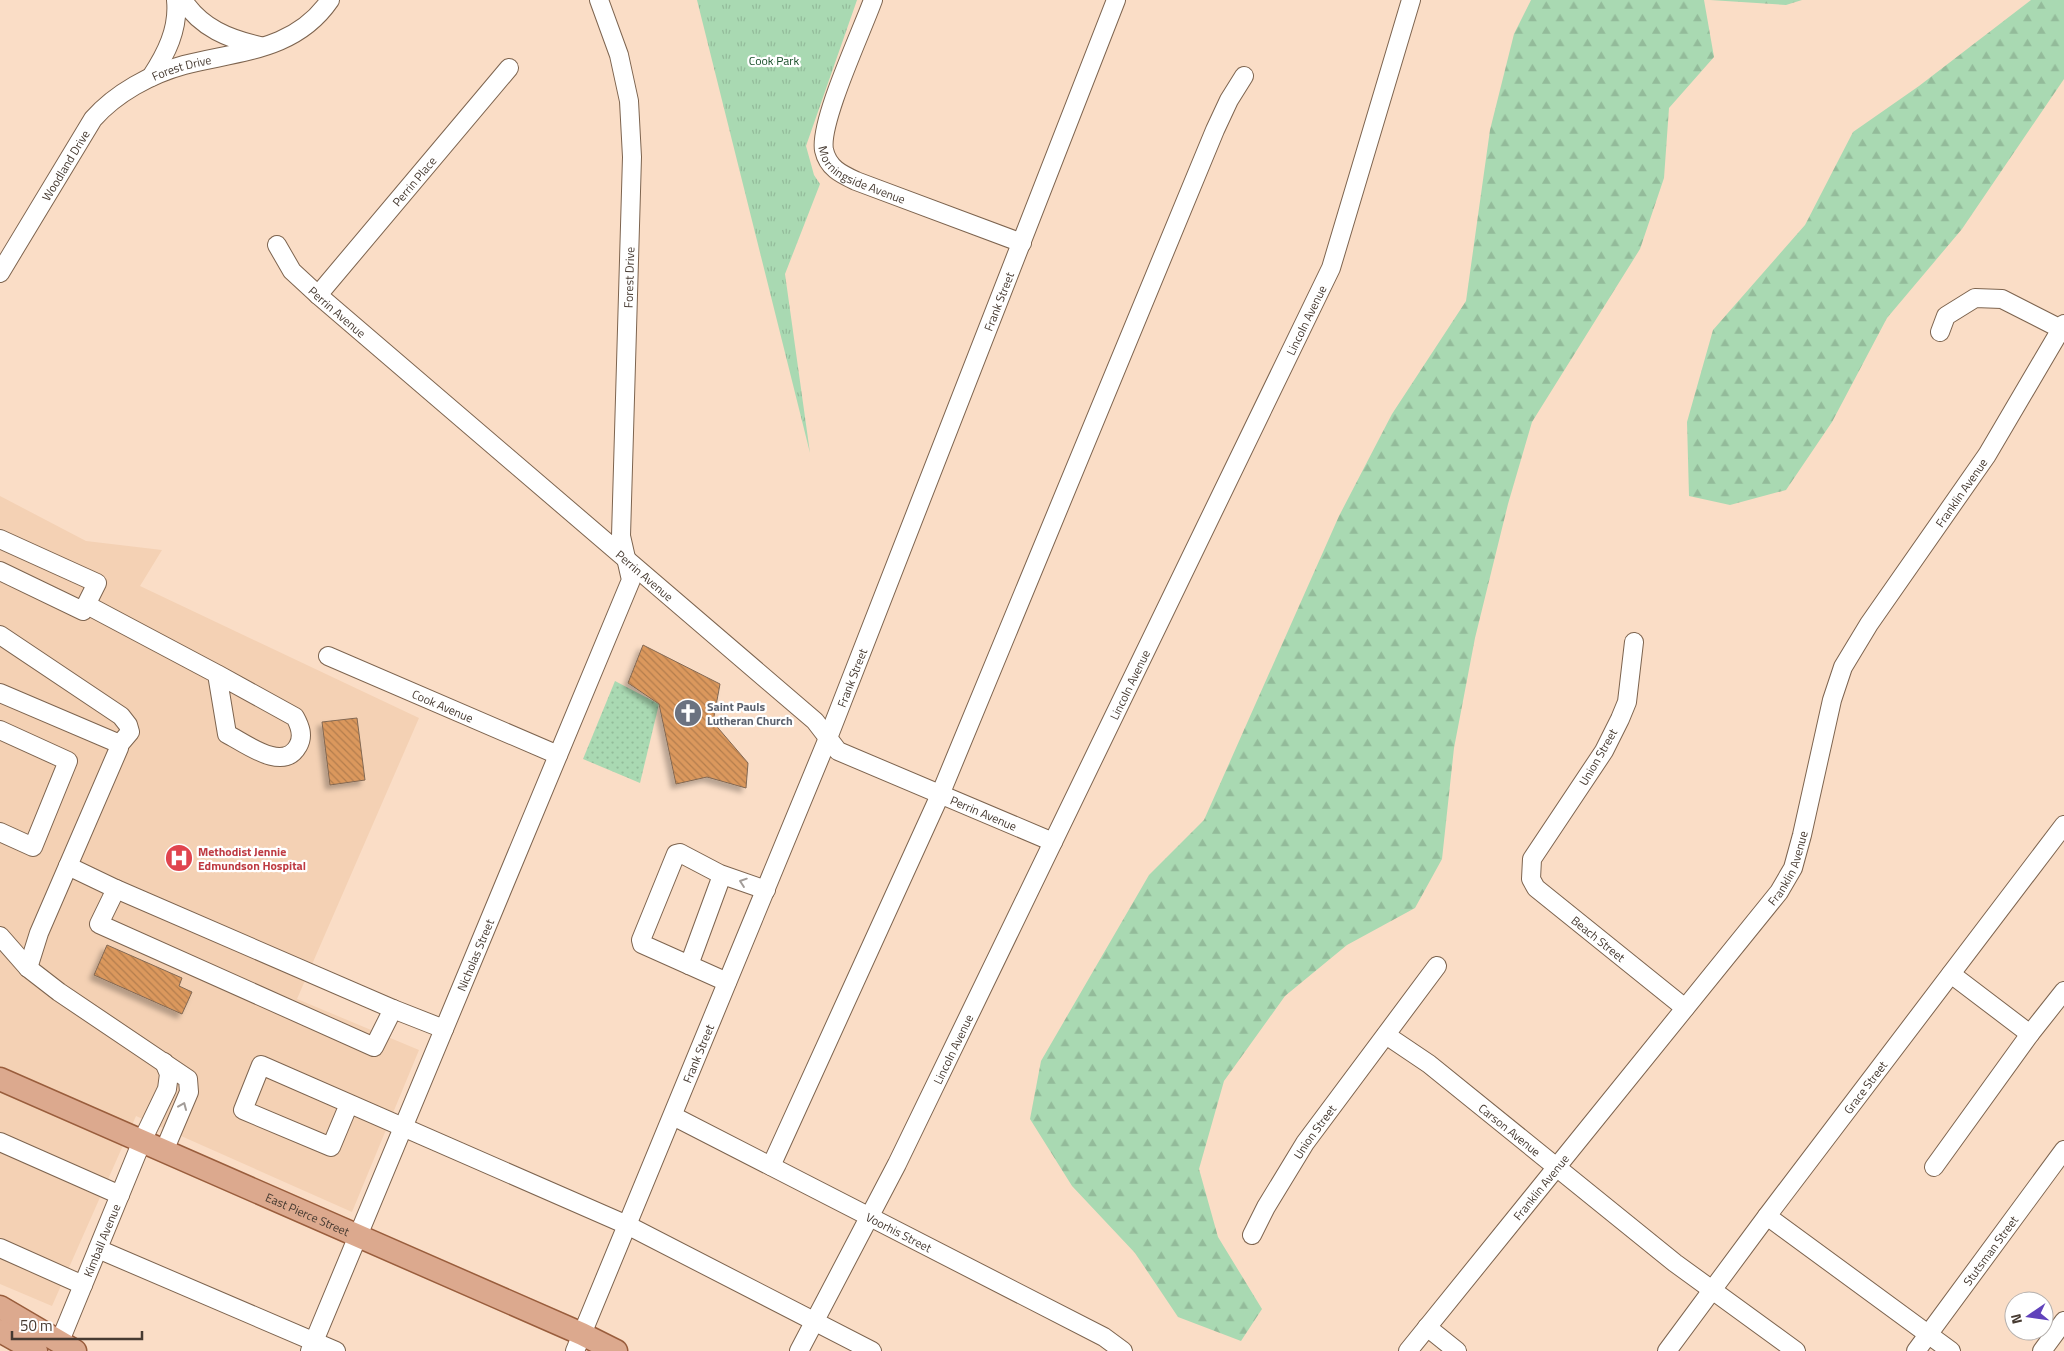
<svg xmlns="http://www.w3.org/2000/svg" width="2064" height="1351" font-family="'Titillium Web',sans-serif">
<defs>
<pattern id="forest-firs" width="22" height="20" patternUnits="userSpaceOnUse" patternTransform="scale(1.25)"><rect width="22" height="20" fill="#a9d9b2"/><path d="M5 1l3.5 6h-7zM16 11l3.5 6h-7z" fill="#93bb9a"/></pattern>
<pattern id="park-tufts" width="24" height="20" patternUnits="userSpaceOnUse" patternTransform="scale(1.25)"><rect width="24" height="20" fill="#a9d9b2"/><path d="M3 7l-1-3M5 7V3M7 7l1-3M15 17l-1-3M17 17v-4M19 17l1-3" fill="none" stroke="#93bb9a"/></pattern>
<pattern id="garden-dots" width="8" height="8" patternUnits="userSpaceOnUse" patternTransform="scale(1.25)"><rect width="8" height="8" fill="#a9d9b2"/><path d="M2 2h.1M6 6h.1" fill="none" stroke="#93bb9a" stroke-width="1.8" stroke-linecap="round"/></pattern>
<pattern id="building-back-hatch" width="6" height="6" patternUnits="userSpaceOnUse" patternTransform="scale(1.25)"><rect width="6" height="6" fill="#db985d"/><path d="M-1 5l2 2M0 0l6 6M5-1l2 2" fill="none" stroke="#b37d4d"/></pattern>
<filter id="shadow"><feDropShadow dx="-4.5" dy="4.5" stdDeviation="2.5" flood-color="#0004"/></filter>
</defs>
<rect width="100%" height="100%" fill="#faddc6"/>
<path fill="#f4d1b4" d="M 0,496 L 86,541 L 162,550 L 140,586 L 419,718 L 297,999 L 419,1050 L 352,1212 L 136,1116 L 52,1306 L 0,1284 Z"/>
<path fill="url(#forest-firs)" d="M 1531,0 L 1704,0 L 1714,57 L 1669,108 L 1664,178 L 1640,249 L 1532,422 L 1508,504 L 1475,638 L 1454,748 L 1442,859 L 1415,908 L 1347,945 L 1285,996 L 1224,1081 L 1199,1169 L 1218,1237 L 1262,1309 L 1241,1341 L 1178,1317 L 1135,1253 L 1072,1186 L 1030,1119 L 1041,1061 L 1149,875 L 1204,820 L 1339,516 L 1392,414 L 1466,301 L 1490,130 L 1514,34 Z
M 1710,0 L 1802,0 L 1786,5 Z
M 2031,0 L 2064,0 L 2064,79 L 1962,229 L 1887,318 L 1832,422 L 1786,490 L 1730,505 L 1689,496 L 1687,422 L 1713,330 L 1805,225 L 1853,132 L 1919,86 Z"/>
<path fill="url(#park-tufts)" d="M 697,0 L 857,0 L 806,146 L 814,175 L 820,184 L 785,274 L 810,453 Z"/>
<path fill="url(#garden-dots)" d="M 615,681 L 659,704 L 640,783 L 583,759 Z"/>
<path fill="url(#building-back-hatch)" stroke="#826853" filter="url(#shadow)" d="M 643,645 L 720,684 L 713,722 L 748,763 L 746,788 L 707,777 L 676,784 L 659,704 L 628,683 Z
M 357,718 L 365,780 L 330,785 L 322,722 Z
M 107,945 L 182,978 L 179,986 L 192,992 L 182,1014 L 94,975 Z"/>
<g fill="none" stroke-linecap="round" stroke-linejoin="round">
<defs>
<g id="minor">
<path d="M 183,0 C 201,28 229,39 260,46"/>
<path id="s1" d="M 873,0 C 862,31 819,122 824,150 C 828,168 841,174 856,181 L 1022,243"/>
<path d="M 151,77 C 166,54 179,29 176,0"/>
<path id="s2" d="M 277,245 L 292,271 L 318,295 L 815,721 L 838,751 L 1053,842"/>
<path id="s3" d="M 0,273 L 93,119 C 116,93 151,74 184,65 C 239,51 295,51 330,0"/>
<path id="s4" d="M 318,295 L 509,68"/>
<path d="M 1940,332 L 1946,316 L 1975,298 L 2002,299 L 2061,329"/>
<path d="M 0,539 L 97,583 L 83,611 L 0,571"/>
<path d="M 87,605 L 217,674 L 227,734 C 245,743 283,773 298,746 C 304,736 300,726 295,717 L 217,674"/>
<path d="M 0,635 L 121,716 L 128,725 L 130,732 L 119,745"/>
<path id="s5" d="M 1634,642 L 1627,702 L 1620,719 L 1604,751 L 1532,859 L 1531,879 L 1536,888 L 1685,1008"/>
<path id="s6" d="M 328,656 L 558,755"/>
<path d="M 0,693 L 115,742 L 119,748 L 39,933 L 28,968"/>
<path d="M 0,730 L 68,761 L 33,847 L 0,832"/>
<path d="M 68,866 L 116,889 L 99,924 L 374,1047 L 393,1009 L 444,1029"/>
<path d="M 720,874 L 721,878 L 689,965 L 642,944 L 641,940 L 676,854 L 680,853 L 720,874 L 766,890"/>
<path d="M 116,889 L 393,1009"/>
<path d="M 0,936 L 28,968 L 59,992 L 188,1079 L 189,1092 L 164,1151"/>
<path d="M 689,965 L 727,982"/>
<path d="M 1951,974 L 2030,1034"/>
<path id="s7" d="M 1386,1035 L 1429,1064 L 1675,1263 L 1796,1351"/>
<path d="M 349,1104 L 331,1147 L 243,1110 L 261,1065 L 627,1225 L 872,1351"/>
<path id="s8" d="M 673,1116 L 1104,1337 L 1123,1351"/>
<path d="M 0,1142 L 120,1195"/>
<path d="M 771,1166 L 940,795 L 1215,130 L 1229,100 L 1244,76"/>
<path d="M 1934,1167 L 2030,1034 L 2064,991"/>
<path d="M 1767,1216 L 1951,1351"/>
<path id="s9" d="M 1252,1235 L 1266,1207 L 1305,1143 L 1437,966"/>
<path d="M 0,1248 L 83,1285"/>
<path d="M 98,1249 L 336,1351"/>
<path d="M 1427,1327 L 1457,1351"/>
<path id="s10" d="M 60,1341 L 142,1141 L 167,1089 L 169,1074 L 164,1062"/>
<path id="s11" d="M 310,1351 L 631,580 L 621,536 L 632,157 L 629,101 L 619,55 L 599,0"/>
<path id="s12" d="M 575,1351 L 828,738 L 1116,0"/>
<path id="s13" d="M 799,1351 L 897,1164 L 1331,268 L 1411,0"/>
<path id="s14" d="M 1408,1351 L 1779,892 L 1793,868 L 1802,835 L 1832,700 L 1843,667 L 1869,624 L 1987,455 L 2064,324"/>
<path id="s15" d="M 1667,1351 L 1767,1216 L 2064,825"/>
<path id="s16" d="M 1916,1351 L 2064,1150"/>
<path d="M 2042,1351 L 2064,1321"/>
</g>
<g id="major">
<path id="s17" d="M 0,1079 L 582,1334 L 616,1351"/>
<path d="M 0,1307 L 75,1351"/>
<path d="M 0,1331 L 36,1351"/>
</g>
</defs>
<use href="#minor" stroke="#7d644f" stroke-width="20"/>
<use href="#major" stroke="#995d3c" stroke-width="25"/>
<use href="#minor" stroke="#fff" stroke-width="18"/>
<use href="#major" stroke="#dca98e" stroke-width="22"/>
</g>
<defs><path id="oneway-chevron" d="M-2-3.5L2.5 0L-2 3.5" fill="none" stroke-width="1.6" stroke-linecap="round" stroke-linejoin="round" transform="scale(1.25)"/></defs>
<g stroke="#a29c98">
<use href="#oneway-chevron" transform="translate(743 882) rotate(-161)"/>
<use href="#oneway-chevron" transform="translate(183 1106) rotate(-67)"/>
</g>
<defs>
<symbol id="church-disc" viewBox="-11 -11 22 22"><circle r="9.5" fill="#6b7280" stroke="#fff"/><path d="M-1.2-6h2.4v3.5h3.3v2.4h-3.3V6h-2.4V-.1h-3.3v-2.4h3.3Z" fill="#fff"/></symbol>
<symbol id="hospital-disc" viewBox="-11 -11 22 22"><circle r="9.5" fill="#e0444e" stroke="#fff"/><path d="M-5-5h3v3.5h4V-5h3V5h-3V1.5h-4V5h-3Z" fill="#fff"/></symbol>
</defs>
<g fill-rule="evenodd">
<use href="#church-disc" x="672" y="697" width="32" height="32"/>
<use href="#hospital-disc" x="163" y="842" width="32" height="32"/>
</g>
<g text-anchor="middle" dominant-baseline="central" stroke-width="4.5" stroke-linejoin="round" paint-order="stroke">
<g font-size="12" fill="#194f2a" stroke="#fff">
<text x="774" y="60">Cook Park</text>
</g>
<g font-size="12" fill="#463a31" stroke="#fff">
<text stroke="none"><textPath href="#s3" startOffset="284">Forest Drive</textPath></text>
<text stroke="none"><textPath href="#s3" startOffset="126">Woodland Drive</textPath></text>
<text stroke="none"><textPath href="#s1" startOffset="206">Morningside Avenue</textPath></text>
<text stroke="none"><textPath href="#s4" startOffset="149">Perrin Place</textPath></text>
<text stroke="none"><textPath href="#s11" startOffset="1139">Forest Drive</textPath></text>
<text stroke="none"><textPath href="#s12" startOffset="1132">Frank Street</textPath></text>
<text stroke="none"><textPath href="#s2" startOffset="91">Perrin Avenue</textPath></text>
<text stroke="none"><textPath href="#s13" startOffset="1149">Lincoln Avenue</textPath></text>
<text stroke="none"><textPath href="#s14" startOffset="1036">Franklin Avenue</textPath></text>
<text stroke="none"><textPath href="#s2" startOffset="496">Perrin Avenue</textPath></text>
<text stroke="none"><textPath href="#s12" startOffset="728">Frank Street</textPath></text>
<text stroke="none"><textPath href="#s13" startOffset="744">Lincoln Avenue</textPath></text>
<text stroke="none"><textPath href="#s6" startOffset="125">Cook Avenue</textPath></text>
<text transform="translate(1598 757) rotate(-60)">Union Street</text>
<text stroke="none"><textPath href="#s2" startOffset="916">Perrin Avenue</textPath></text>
<text stroke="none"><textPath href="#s14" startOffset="616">Franklin Avenue</textPath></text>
<text stroke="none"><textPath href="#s5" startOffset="355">Beach Street</textPath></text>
<text stroke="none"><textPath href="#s11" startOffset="429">Nicholas Street</textPath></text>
<text stroke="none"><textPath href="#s13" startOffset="339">Lincoln Avenue</textPath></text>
<text stroke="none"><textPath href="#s12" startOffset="322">Frank Street</textPath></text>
<text stroke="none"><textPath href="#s15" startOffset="330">Grace Street</textPath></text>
<text stroke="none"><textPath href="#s7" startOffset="156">Carson Avenue</textPath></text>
<text stroke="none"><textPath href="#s9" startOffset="121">Union Street</textPath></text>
<text stroke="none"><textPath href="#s14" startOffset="211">Franklin Avenue</textPath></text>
<text stroke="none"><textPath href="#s17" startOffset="336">East Pierce Street</textPath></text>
<text stroke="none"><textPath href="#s8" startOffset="254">Voorhis Street</textPath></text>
<text stroke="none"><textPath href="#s10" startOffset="109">Kimball Avenue</textPath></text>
<text stroke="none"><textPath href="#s16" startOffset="125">Stutsman Street</textPath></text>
</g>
<g font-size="12" font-weight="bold" fill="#5b616d" stroke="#fff" text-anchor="start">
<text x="707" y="706">Saint Pauls<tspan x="707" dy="14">Lutheran Church</tspan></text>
</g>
<g font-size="12" font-weight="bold" fill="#be3a42" stroke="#fff" text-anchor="start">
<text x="198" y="851">Methodist Jennie<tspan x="198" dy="14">Edmundson Hospital</tspan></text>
</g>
</g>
<g transform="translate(2029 1316) rotate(257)"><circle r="24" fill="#ffffff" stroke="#b5b0ad"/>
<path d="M0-4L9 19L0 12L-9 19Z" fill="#6042bb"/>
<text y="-8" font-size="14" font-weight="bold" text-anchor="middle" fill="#463a31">N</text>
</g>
<path d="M12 1331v8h130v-8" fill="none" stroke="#463a31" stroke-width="2.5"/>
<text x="20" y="1331" font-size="15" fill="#463a31" stroke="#ffffff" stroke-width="4" paint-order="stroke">50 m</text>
</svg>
